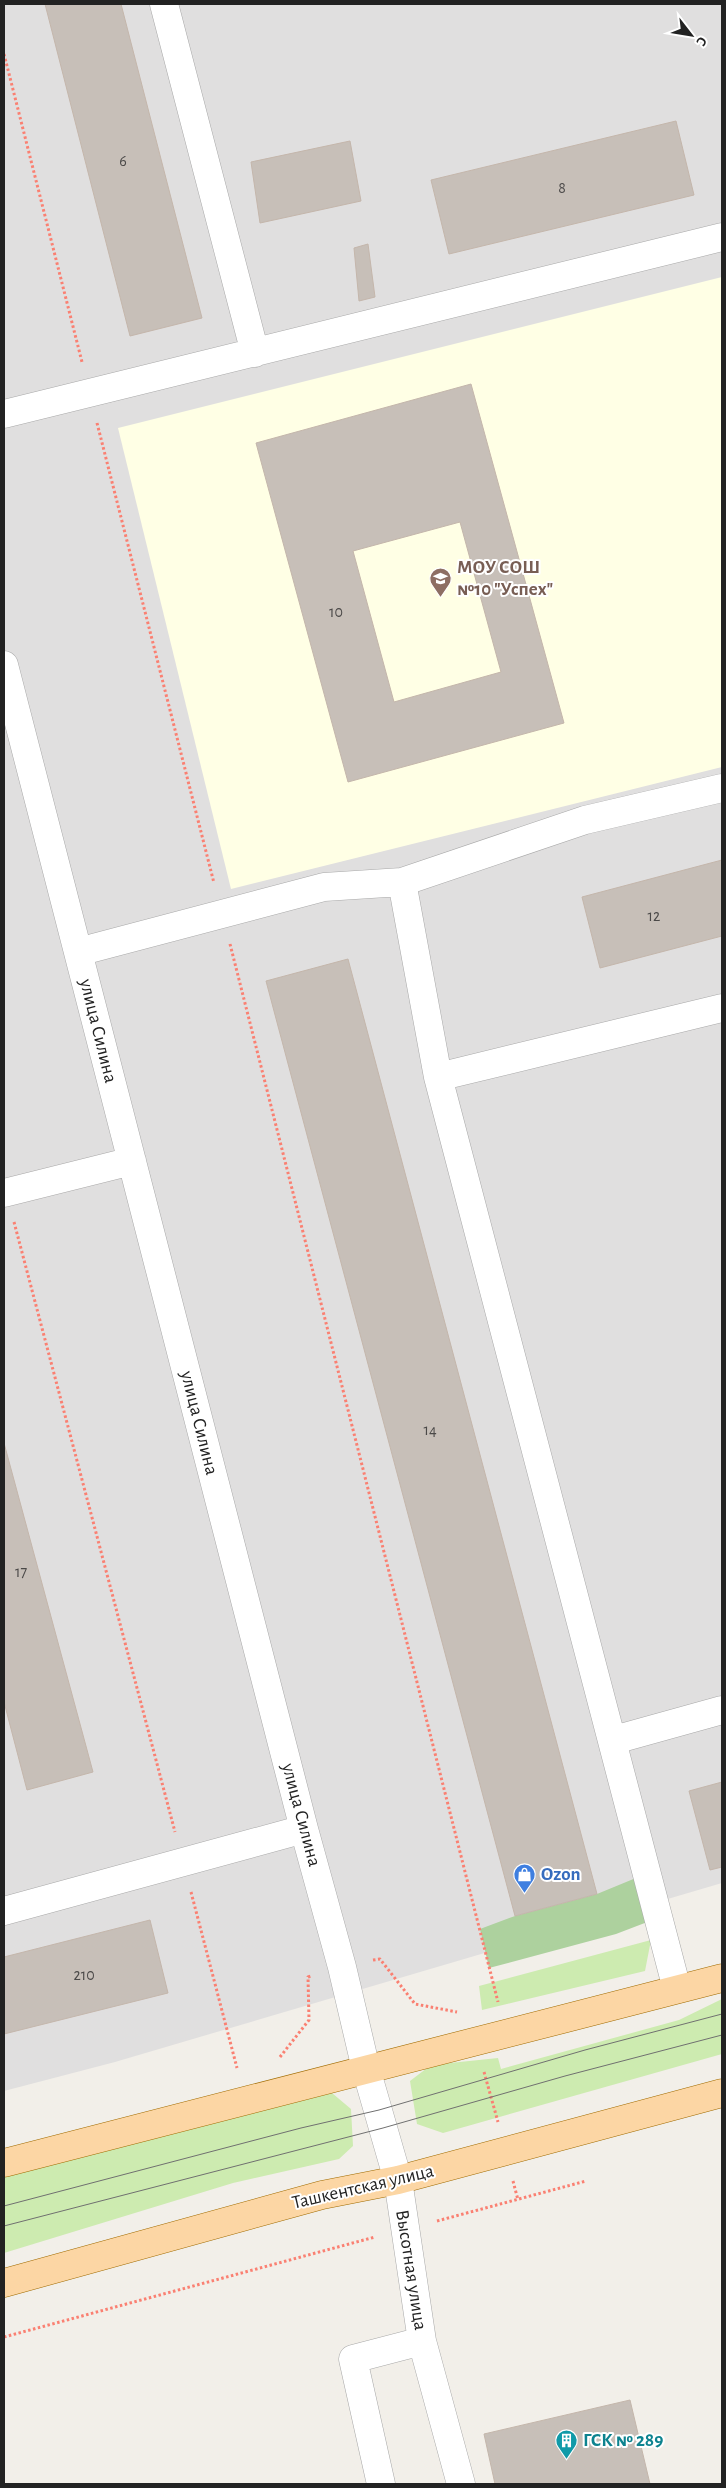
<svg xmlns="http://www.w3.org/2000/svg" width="726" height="2488" font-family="'Alegreya Sans',sans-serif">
<rect width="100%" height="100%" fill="#f2efe9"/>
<path fill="#e0dfdf" d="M 4,4 L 722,4 L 722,1883 L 115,2062 L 4,2091 Z"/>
<path fill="#ffffe5" d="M 722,277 L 722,767 L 231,889 L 118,428 Z"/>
<path fill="#cdebb0" d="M 651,1940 L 645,1971 L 482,2010 L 479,1986 Z
M 722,1999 L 722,2054 L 443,2133 L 417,2124 L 410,2081 L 431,2065 L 498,2058 L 501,2069 L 679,2020 Z
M 332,2093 L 351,2109 L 353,2146 L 339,2159 L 233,2183 L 4,2253 L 4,2177 Z"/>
<path fill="#add19e" d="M 648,1873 L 663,1916 L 616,1934 L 489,1968 L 480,1929 L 515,1916 L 597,1894 Z"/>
<path fill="#c7bfb8" stroke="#c4b6ab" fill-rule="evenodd" d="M 45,4 L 121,4 L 202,318 L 130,336 Z
M 676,121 L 694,195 L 449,254 L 431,180 Z
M 350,141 L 361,201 L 260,223 L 251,162 Z
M 368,244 L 375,297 L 359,301 L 354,248 Z
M 471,384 L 564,723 L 348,782 L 256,443 ZM 460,522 L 501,672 L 394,702 L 353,551 Z
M 722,860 L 722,936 L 600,968 L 582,897 Z
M 348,959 L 597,1894 L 515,1916 L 266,981 Z
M 4,1443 L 93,1772 L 27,1790 L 4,1702 Z
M 722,1782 L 722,1867 L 710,1870 L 689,1791 Z
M 150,1920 L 168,1993 L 4,2034 L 4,1957 Z
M 630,2400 L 650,2484 L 495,2484 L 484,2434 Z"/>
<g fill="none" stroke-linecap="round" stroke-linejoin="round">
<defs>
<path id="minor" d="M 164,4 L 255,353
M 4,414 L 722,237
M 4,665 L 304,1829 L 342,1967 L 366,2069 L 398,2180 L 422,2341 L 353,2359 L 381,2484
M 402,882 L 438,1077 L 677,1989
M 78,952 L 324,887 L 402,882 L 585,820 L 722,788
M 438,1077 L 722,1008
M 4,1193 L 132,1161
M 614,1740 L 722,1710
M 4,1911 L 304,1829
M 422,2341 L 461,2484"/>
<path id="major" d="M 4,2163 L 722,1978
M 4,2283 L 322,2195 L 398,2180 L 722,2093"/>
</defs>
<use href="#minor" stroke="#a9a9a9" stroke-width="29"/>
<use href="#major" stroke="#a06b00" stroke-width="29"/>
<path stroke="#fa8072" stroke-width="3" stroke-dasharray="2.5 2.5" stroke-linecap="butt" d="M 4,54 L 82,362
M 97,423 L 214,883
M 230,944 L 498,2002
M 14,1222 L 175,1832
M 191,1892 L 237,2068
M 373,1960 L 380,1959 L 415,2004 L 457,2012
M 280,2057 L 309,2020 L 308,1977 L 311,1976
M 484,2072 L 498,2122
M 513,2181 L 518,2200
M 437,2221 L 586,2181
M 4,2337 L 375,2237"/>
<use href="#minor" stroke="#fff" stroke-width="28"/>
<use href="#major" stroke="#fcd6a4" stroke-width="28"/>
<path stroke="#707070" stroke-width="1" d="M 4,2206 L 301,2128 L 379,2110 L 585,2050 L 722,2014
M 4,2226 L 383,2128 L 565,2076 L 722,2035"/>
</g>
<defs>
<symbol id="school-pin" viewBox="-11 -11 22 30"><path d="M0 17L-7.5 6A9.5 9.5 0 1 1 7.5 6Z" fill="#8d6e63" stroke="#fff"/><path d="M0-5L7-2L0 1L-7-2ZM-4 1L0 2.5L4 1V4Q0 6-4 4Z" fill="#fff"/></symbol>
<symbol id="shop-pin" viewBox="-11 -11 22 30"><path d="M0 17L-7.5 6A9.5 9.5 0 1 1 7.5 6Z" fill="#3f7fe0" stroke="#fff"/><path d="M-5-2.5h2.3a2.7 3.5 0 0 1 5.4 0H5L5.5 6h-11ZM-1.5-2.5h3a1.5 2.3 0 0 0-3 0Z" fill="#fff"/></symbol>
<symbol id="building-pin" viewBox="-11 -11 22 30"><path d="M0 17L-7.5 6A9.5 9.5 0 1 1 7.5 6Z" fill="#0f9aa8" stroke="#fff"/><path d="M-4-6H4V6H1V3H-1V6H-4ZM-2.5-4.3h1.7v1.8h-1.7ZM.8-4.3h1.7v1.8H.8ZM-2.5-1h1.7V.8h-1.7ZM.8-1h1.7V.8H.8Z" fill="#fff"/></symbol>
</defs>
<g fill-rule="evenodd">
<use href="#school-pin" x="428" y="566" width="25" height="34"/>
<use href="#shop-pin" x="512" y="1862" width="25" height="34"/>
<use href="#building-pin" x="554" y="2428" width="25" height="34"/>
</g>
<g text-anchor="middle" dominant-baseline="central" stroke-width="4" stroke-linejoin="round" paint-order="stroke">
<g font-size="16" fill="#4b4948">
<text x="123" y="161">6</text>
<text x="562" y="188">8</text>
<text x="336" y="612">10</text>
<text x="654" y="916">12</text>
<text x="430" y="1430">14</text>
<text x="21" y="1572">17</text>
<text x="84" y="1975">210</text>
</g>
<g font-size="19" font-weight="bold" fill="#785e54" stroke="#fff" text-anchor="start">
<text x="457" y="567">МОУ СОШ<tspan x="457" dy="22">№10 "Успех"</tspan></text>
</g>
<g font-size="19" fill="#222" stroke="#fff">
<text transform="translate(98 1031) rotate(76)">улица Силина</text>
<text transform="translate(199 1423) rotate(76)">улица Силина</text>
<text transform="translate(301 1815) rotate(75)">улица Силина</text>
<text transform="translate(363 2187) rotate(-13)">Ташкентская улица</text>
<text transform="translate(411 2270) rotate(81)">Высотная улица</text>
</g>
<g font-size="19" font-weight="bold" fill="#366cbe" stroke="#fff" text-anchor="start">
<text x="541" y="1874">Ozon</text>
</g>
<g font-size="19" font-weight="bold" fill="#0d838f" stroke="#fff" text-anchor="start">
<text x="583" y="2440">ГСК № 289</text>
</g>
</g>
<rect width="726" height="2488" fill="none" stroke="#222222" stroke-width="10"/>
<g transform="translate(691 35) rotate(121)" stroke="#ffffff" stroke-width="4" paint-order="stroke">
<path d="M0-4L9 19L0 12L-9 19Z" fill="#222222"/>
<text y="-8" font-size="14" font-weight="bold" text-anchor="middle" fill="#222222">С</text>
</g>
</svg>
